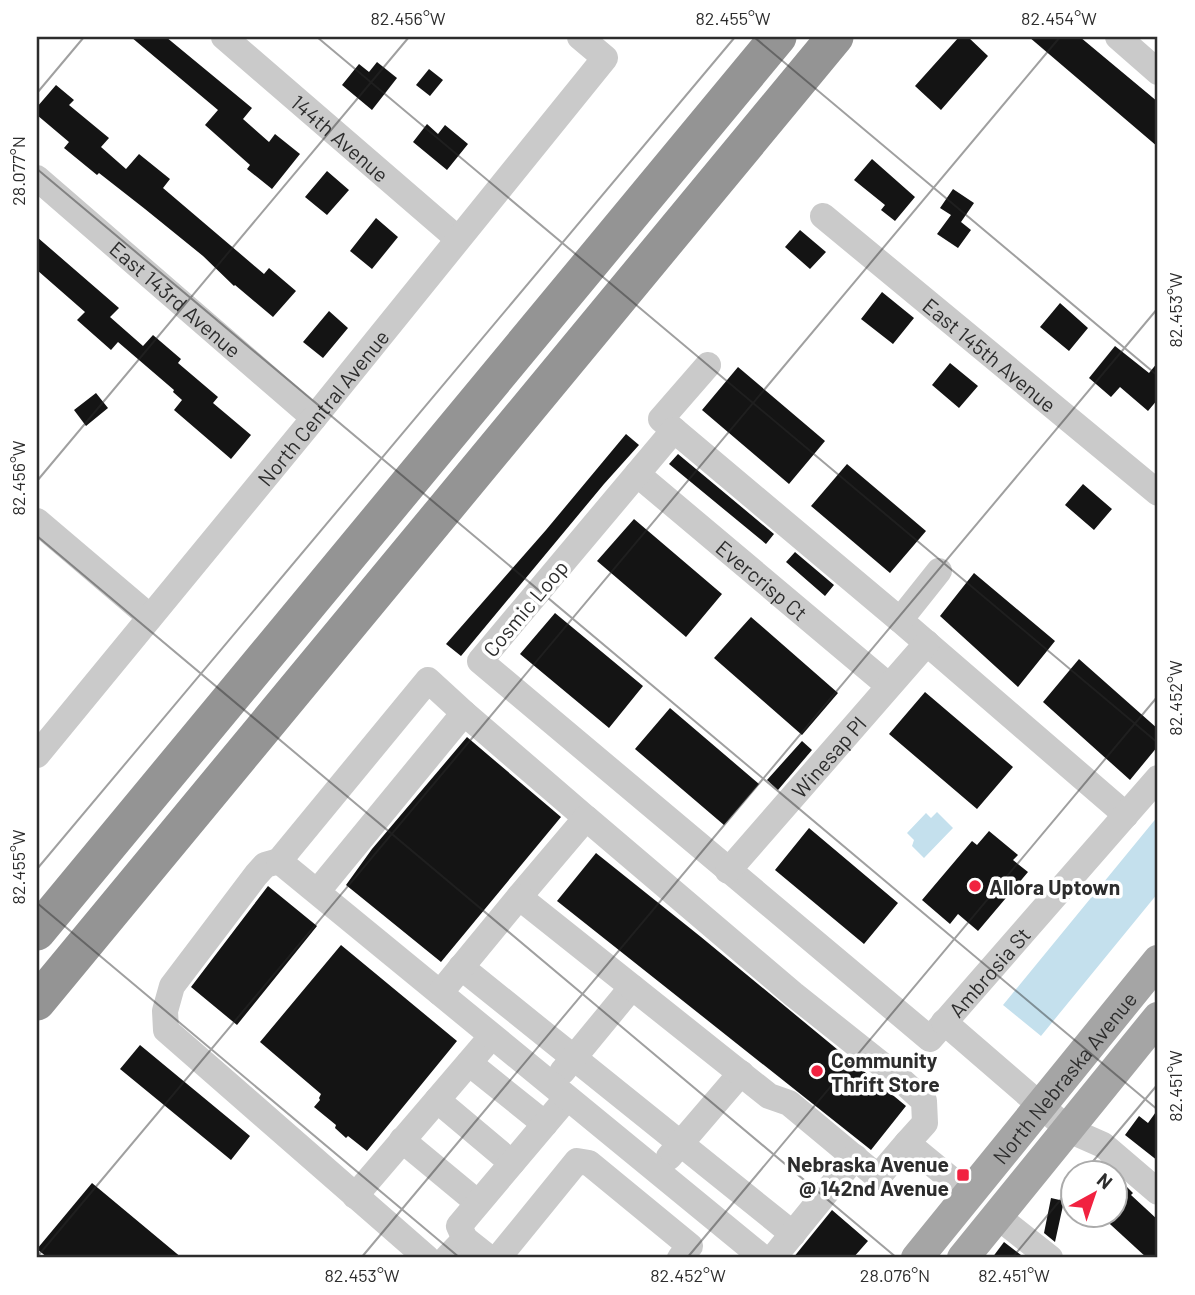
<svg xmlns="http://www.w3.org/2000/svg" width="1195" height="1295" font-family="Barlow,sans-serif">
<rect width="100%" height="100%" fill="#fff"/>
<path fill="#c4e0ed" d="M 937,812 L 953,828 L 924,858 L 912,846 L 914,840 L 907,833 L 926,813 L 931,818 Z
M 1158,816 L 1158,893 L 1041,1036 L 1003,1005 Z"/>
<path fill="#141414" d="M 131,37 L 166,37 L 252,108 L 243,119 L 269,142 L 275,134 L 300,154 L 272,189 L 247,169 L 250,165 L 205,125 L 218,110 Z
M 959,37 L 968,37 L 988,56 L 941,110 L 915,86 Z
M 1029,37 L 1080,37 L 1158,102 L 1158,147 Z
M 377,62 L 397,78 L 372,110 L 342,85 L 359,64 L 369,72 Z
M 429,69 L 443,80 L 430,96 L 416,85 Z
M 56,85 L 74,100 L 69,105 L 109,138 L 101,147 L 126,169 L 139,154 L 170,179 L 163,188 L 264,274 L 269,268 L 296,291 L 273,317 L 235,285 L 234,286 L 203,256 L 145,209 L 99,173 L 97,175 L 64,148 L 69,142 L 37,115 L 37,107 Z
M 427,124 L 438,134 L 445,125 L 468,144 L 447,170 L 413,142 Z
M 872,159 L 915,197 L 895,221 L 881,210 L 885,205 L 854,180 Z
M 327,171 L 349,190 L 327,215 L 305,197 Z
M 953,189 L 974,203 L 961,222 L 971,230 L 958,248 L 937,234 L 951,215 L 940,208 Z
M 376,218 L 398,237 L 372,269 L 350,251 Z
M 800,230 L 826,252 L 810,269 L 785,247 Z
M 37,237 L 119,308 L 110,317 L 143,346 L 153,335 L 181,359 L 178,363 L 218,397 L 213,403 L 251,435 L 231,459 L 174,410 L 182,400 L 173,392 L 174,390 L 118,342 L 111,350 L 77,320 L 85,312 L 37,270 Z
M 882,292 L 914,318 L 893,344 L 861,319 Z
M 1060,303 L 1088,328 L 1069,351 L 1040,327 Z
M 329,311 L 348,328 L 323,358 L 303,342 Z
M 1115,346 L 1149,373 L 1158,362 L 1158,399 L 1148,411 L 1120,387 L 1111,397 L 1089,378 Z
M 950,363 L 978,386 L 959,408 L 932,385 Z
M 738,367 L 825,441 L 789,484 L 702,410 Z
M 96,393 L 108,408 L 86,426 L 74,410 Z
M 626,434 L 639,445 L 604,484 L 461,656 L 446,644 L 546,530 Z
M 678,454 L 774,534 L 766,544 L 669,464 Z
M 847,464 L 926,531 L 890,573 L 811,506 Z
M 1083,484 L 1112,509 L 1094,530 L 1065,505 Z
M 634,519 L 722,594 L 686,637 L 597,561 Z
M 795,552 L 834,585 L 825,596 L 786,562 Z
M 974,573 L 1055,641 L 1018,687 L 940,616 Z
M 555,613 L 643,686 L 609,728 L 520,654 Z
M 751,617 L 838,693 L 802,735 L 714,658 Z
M 1079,659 L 1158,729 L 1158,746 L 1130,780 L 1043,702 Z
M 925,692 L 1013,767 L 977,809 L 889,734 Z
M 670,708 L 759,784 L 724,825 L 635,749 Z
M 467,737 L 561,817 L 441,962 L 346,885 L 372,849 Z
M 802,741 L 812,750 L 778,790 L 767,780 Z
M 809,828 L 898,903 L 864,944 L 775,870 Z
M 989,831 L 1018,855 L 1013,860 L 1028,872 L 978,931 L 958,914 L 950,924 L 922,900 L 972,841 L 977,845 Z
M 596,853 L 701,937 L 906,1106 L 871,1150 L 557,901 Z
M 268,886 L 317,926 L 237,1025 L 191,987 Z
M 341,945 L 457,1041 L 367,1151 L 348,1136 L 346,1138 L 335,1128 L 336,1125 L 314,1107 L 320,1100 L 319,1098 L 321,1094 L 260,1042 Z
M 140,1045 L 250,1136 L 231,1160 L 120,1069 Z
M 1158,1109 L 1158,1161 L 1125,1135 L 1139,1116 L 1148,1123 Z
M 92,1183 L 182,1258 L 48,1258 L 37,1249 Z
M 1123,1183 L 1133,1193 L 1131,1195 L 1158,1220 L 1158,1258 L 1147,1258 L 1099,1214 L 1115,1214 L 1115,1192 Z
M 1051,1198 L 1064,1201 L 1055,1242 L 1044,1233 Z
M 832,1210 L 868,1241 L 853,1258 L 793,1258 Z
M 1004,1242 L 1021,1255 L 1025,1258 L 992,1258 Z"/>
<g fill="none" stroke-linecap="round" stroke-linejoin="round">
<g stroke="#cacaca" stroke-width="26">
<path id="s1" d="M 224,37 L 458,239"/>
<path d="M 1118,37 L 1158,72"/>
<path id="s2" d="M 37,178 L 314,418"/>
<path id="s3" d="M 823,216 L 1158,493"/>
<path d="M 674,430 L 661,419 L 708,365"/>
<path id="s4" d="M 637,474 L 889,686"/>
<path d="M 37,521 L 150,617"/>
<path d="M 939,571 L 900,620 L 1126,815"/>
<path id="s5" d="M 900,620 L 674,430 L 480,661 L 930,1039 L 1158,778"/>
<path d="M 464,713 L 586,818"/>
<path id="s6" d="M 37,755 L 314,418 L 605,58 L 580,37"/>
<path d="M 279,861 L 265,865 L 256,875 L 172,986 L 165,1011 L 166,1030 L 427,1258"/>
<path id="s7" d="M 728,871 L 927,643"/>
<path d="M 317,892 L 464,713 L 428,680 L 279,861 L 440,993"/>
<path d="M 519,897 L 586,818 L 793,994 L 901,1080 L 924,1101 L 925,1123 L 907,1143"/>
<path d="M 461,967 L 793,1234"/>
<path d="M 944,1022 L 1069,1130 L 1103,1145 L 1158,1192"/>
<path d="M 469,1063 L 545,1124"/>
<path d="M 562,1072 L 632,987"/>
<path d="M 437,1100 L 512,1163"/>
<path d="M 402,1140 L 478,1203"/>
<path d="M 669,1157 L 741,1073"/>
<path d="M 355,1196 L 491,1037"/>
<path d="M 997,1216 L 1050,1258"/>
<path d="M 447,1258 L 465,1239"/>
<path d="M 489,1258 L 465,1239 L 459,1226 L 566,1099"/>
<path d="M 498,1258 L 577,1161 L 589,1163 L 690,1246 L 680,1258"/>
<path d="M 763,1258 L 440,993 L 519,897 L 769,1096 L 789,1103 L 878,1177 L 907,1143 L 969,1194"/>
<path d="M 773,1258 L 855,1157"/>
</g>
<g stroke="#a5a5a5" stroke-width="32">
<path id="s8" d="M 917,1258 L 1158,961"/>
<path d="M 963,1258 L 1158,1018"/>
</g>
<path stroke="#949494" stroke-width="37" d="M 37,932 L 778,37
M 37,1002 L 835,37"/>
</g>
<path fill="none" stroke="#2d2d2d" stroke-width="2" stroke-opacity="0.45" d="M 317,37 L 1158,743M 754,37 L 1158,376M 37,93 L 84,37M 37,169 L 1158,1110M 37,481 L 409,37M 37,536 L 897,1258M 37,869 L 735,37M 37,903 L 460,1258M 1084,1172 L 1158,1084M 37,1257 L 1060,37M 361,1258 L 1158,308M 687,1258 L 1158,696M 1012,1258 L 1072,1186"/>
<g fill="#f12240" stroke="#fff" stroke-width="2.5">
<circle cx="975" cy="886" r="7"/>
<circle cx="817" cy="1071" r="7"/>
<rect x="956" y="1168" width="14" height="14" rx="3.5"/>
</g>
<g text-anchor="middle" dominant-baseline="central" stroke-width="7" stroke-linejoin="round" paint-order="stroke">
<g font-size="21" fill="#2d2d2d" stroke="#fff">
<text stroke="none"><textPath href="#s1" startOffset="154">144th Avenue</textPath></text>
<text stroke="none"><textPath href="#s2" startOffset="184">East 143rd Avenue</textPath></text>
<text stroke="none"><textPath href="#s3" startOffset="217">East 145th Avenue</textPath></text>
<text stroke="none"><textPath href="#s6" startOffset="450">North Central Avenue</textPath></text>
<text stroke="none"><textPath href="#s4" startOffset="164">Evercrisp Ct</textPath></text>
<text transform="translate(525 608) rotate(-50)">Cosmic Loop</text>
<text stroke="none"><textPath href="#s7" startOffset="152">Winesap Pl</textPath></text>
<text stroke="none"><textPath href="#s5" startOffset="1274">Ambrosia St</textPath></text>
<text stroke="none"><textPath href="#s8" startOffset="233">North Nebraska Avenue</textPath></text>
</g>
<g font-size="21" font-weight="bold" fill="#2d2d2d" stroke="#fff" text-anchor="start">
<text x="989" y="886">Allora Uptown</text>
<text x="831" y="1059">Community<tspan x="831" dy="24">Thrift Store</tspan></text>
<text x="949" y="1163" text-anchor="end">Nebraska Avenue<tspan x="949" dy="24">@ 142nd Avenue</tspan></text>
</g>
</g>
<rect width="1195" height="1295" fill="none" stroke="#ffffff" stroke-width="77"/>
<g transform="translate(1094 1194) rotate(40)"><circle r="33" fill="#ffffff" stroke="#ababab" stroke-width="2"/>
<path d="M0-5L12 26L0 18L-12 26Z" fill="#f12240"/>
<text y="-10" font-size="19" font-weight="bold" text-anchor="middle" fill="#2d2d2d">N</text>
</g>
<rect x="38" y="38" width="1118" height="1218" fill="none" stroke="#2d2d2d" stroke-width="2.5"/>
<g font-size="18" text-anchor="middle" fill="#2d2d2d">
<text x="408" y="25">82.456°W</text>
<text x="733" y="25">82.455°W</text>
<text x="1059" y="25">82.454°W</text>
<text transform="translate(19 171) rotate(-90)" y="6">28.077°N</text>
<text transform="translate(1176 310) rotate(-90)" y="6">82.453°W</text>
<text transform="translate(19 478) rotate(-90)" y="6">82.456°W</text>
<text transform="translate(1176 698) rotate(-90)" y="6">82.452°W</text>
<text transform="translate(19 867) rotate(-90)" y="6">82.455°W</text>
<text transform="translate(1176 1086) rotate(-90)" y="6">82.451°W</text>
<text x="362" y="1282">82.453°W</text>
<text x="688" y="1282">82.452°W</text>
<text x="895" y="1282">28.076°N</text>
<text x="1014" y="1282">82.451°W</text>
</g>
</svg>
